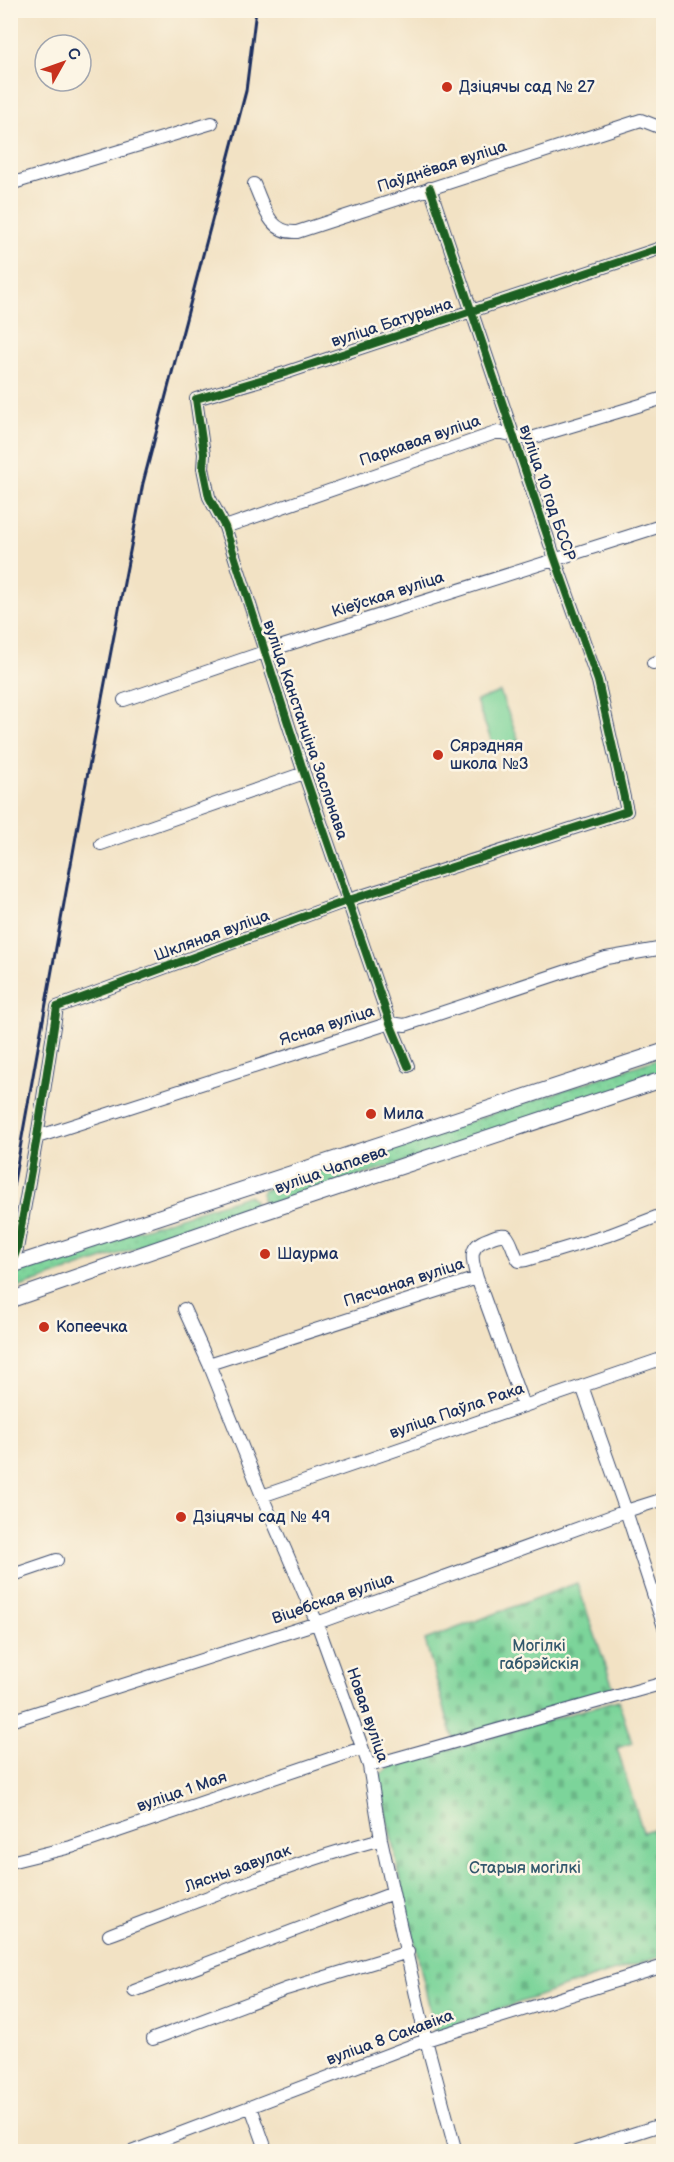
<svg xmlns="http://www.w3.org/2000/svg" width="674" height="2162" font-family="'Balsamiq Sans',sans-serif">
<defs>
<pattern id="grass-dots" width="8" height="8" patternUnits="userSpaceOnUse" patternTransform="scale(1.5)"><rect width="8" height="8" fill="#7cd49a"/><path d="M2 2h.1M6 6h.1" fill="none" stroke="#6bb687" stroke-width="1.8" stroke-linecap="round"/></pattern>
<pattern id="cemetery-stones" width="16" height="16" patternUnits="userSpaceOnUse" patternTransform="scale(1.5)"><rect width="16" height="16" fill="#7cd49a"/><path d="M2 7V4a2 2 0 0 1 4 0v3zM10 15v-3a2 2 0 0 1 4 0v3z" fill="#6bb687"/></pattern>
</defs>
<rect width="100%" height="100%" fill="#fcf5e5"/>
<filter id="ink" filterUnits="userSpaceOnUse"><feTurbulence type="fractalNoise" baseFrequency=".0167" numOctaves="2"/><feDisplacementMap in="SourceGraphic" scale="12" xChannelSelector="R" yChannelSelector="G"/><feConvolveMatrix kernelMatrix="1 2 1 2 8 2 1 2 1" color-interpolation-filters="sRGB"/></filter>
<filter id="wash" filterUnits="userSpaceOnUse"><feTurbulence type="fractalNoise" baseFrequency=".008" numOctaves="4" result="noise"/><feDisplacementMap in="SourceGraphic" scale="24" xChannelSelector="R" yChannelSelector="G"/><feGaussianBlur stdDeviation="1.35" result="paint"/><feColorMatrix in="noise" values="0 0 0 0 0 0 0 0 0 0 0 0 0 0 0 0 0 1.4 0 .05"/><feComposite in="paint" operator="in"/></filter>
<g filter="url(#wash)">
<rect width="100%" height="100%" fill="#f2e2c4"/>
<path fill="url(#grass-dots)" stroke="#4c827c" stroke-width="1.5" d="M 663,1057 L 663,1077 L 269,1206 L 262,1200 L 262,1193 L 264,1190 Z
M 249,1195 L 254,1201 L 254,1208 L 11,1290 L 10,1271 Z"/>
<path fill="url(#cemetery-stones)" stroke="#4c827c" stroke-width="1.5" d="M 577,1583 L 614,1690 L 453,1738 L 425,1640 Z
M 618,1700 L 632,1743 L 617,1748 L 643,1832 L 663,1826 L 663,1956 L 558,1989 L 435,2032 L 378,1779 L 382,1773 L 392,1766 Z"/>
<path fill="#7cd49a" stroke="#4c827c" stroke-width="1.5" d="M 500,692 L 519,741 L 495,750 L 476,701 Z"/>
</g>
<g filter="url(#ink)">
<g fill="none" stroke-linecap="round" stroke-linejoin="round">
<defs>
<path id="minor" d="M 10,184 L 212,123
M 254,184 C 264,206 269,234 297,232 L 641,120 L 664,129
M 225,527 L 498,432 L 528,439 L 664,398
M 653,663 L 664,660
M 124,700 L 264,652 L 664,525
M 101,844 L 304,773
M 408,1066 L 390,1023 L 304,773 L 225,527 L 209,497 L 203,468 L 204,454 L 196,399 L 288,372 L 664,247
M 37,1137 L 390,1023 L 405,1025 L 606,958 L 664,948
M 11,1265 L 17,1249 L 37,1137 L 57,1007 L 349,900 L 627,811 L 598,681 L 555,559 L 430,188
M 477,1278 L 523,1405
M 184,1309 L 209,1364 L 262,1496 L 317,1623 L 369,1766 L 381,1839 L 426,2040 L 456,2152
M 209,1364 L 477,1278 C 472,1261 467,1246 488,1239 C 495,1236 499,1234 506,1235 C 513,1243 513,1253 519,1261 L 526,1260 L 609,1235 L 664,1214
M 582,1386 L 626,1511 L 664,1627
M 262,1496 L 664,1358
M 10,1576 L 57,1560
M 10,1721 L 317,1623 L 626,1511 L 664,1499
M 369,1766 L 664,1683
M 10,1862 L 71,1847 L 362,1748
M 109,1935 C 199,1901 288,1864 381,1839
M 134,1991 L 393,1893
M 153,2039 L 286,1989 L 408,1952
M 251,2107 L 267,2152
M 131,2152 L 426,2040 L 664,1966
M 576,2152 L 664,2124"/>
<path id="major" d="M 10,1266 L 664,1051
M 10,1300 L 261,1213 L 664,1079"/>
</defs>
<use href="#minor" stroke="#3b4a6d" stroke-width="14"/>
<use href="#major" stroke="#3b4a6d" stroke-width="17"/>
<use href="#minor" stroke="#fff" stroke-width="12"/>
<use href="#major" stroke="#fff" stroke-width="15"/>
<path stroke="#1b2f5e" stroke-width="3" d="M 10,1204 L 80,814 L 143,483 L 246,91 L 256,10"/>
<defs>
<path id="cycleway" d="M 408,1066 L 390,1023 L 304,773 L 225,527 L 209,497 L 203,468 L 204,454 L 196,399 L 288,372 L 664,247
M 11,1265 L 17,1249 L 37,1137 L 57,1007 L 349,900 L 627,811 L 598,681 L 555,559 L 430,188"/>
</defs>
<use href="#cycleway" stroke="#fcf5e5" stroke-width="11"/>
<use href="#cycleway" stroke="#1b5e20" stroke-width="8"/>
</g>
</g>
<g fill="#c8321e" stroke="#fcf5e5" stroke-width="2">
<circle cx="447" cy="87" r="6"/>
<circle cx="438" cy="755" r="6"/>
<circle cx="371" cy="1114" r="6"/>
<circle cx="265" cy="1254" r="6"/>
<circle cx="44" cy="1327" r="6"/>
<circle cx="181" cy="1517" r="6"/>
</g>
<g text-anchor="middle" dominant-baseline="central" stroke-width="5" stroke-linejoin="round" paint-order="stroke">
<g font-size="16" fill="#1b2f5e" stroke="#fcf5e5" text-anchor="start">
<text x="459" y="87">Дзіцячы сад № 27</text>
<text x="450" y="746">Сярэдняя<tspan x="450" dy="18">школа №3</tspan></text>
<text x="383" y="1114">Мила</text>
<text x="277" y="1254">Шаурма</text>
<text x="56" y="1327">Копеечка</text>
<text x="193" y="1517">Дзіцячы сад № 49</text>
</g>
<g font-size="16" fill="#1b2f5e" stroke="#fcf5e5">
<text transform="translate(442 167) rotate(-18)">Паўднёвая вуліца</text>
<text transform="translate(392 323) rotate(-18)">вуліца Батурына</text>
<text transform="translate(420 441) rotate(-19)">Паркавая вуліца</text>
<text transform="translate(547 493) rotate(71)">вуліца 10 год БССР</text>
<text transform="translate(388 595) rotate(-18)">Кіеўская вуліца</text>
<text transform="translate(305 730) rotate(71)">вуліца Канстанціна Заслонава</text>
<text transform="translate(212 936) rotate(-20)">Шкляная вуліца</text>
<text transform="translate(327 1026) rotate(-18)">Ясная вуліца</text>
<text transform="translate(331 1170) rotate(-19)">вуліца Чапаева</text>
<text transform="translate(404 1283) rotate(-18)">Пясчаная вуліца</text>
<text transform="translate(457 1411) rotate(-19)">вуліца Паўла Рака</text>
<text transform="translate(333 1599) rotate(-19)">Віцебская вуліца</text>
<text transform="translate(367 1715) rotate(71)">Новая вуліца</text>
<text transform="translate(182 1792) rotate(-19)">вуліца 1 Мая</text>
<text transform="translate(238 1869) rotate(-20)">Лясны завулак</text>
<text transform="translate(390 2038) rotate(-20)">вуліца 8 Сакавіка</text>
</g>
<g font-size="16" fill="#33586d" stroke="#fcf5e5">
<text x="539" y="1646">Могілкі<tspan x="539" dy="18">габрэйскія</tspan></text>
<text x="525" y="1868">Старыя могілкі</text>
</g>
</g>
<rect width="674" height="2162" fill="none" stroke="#fcf5e5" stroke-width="36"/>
<g transform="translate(63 63) rotate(50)"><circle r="28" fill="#fcf5e5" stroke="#a2a6af" stroke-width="1.5"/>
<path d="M0-4.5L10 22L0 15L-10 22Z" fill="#c8321e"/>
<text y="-9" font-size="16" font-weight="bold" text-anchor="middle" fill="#1b2f5e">С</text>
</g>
</svg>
